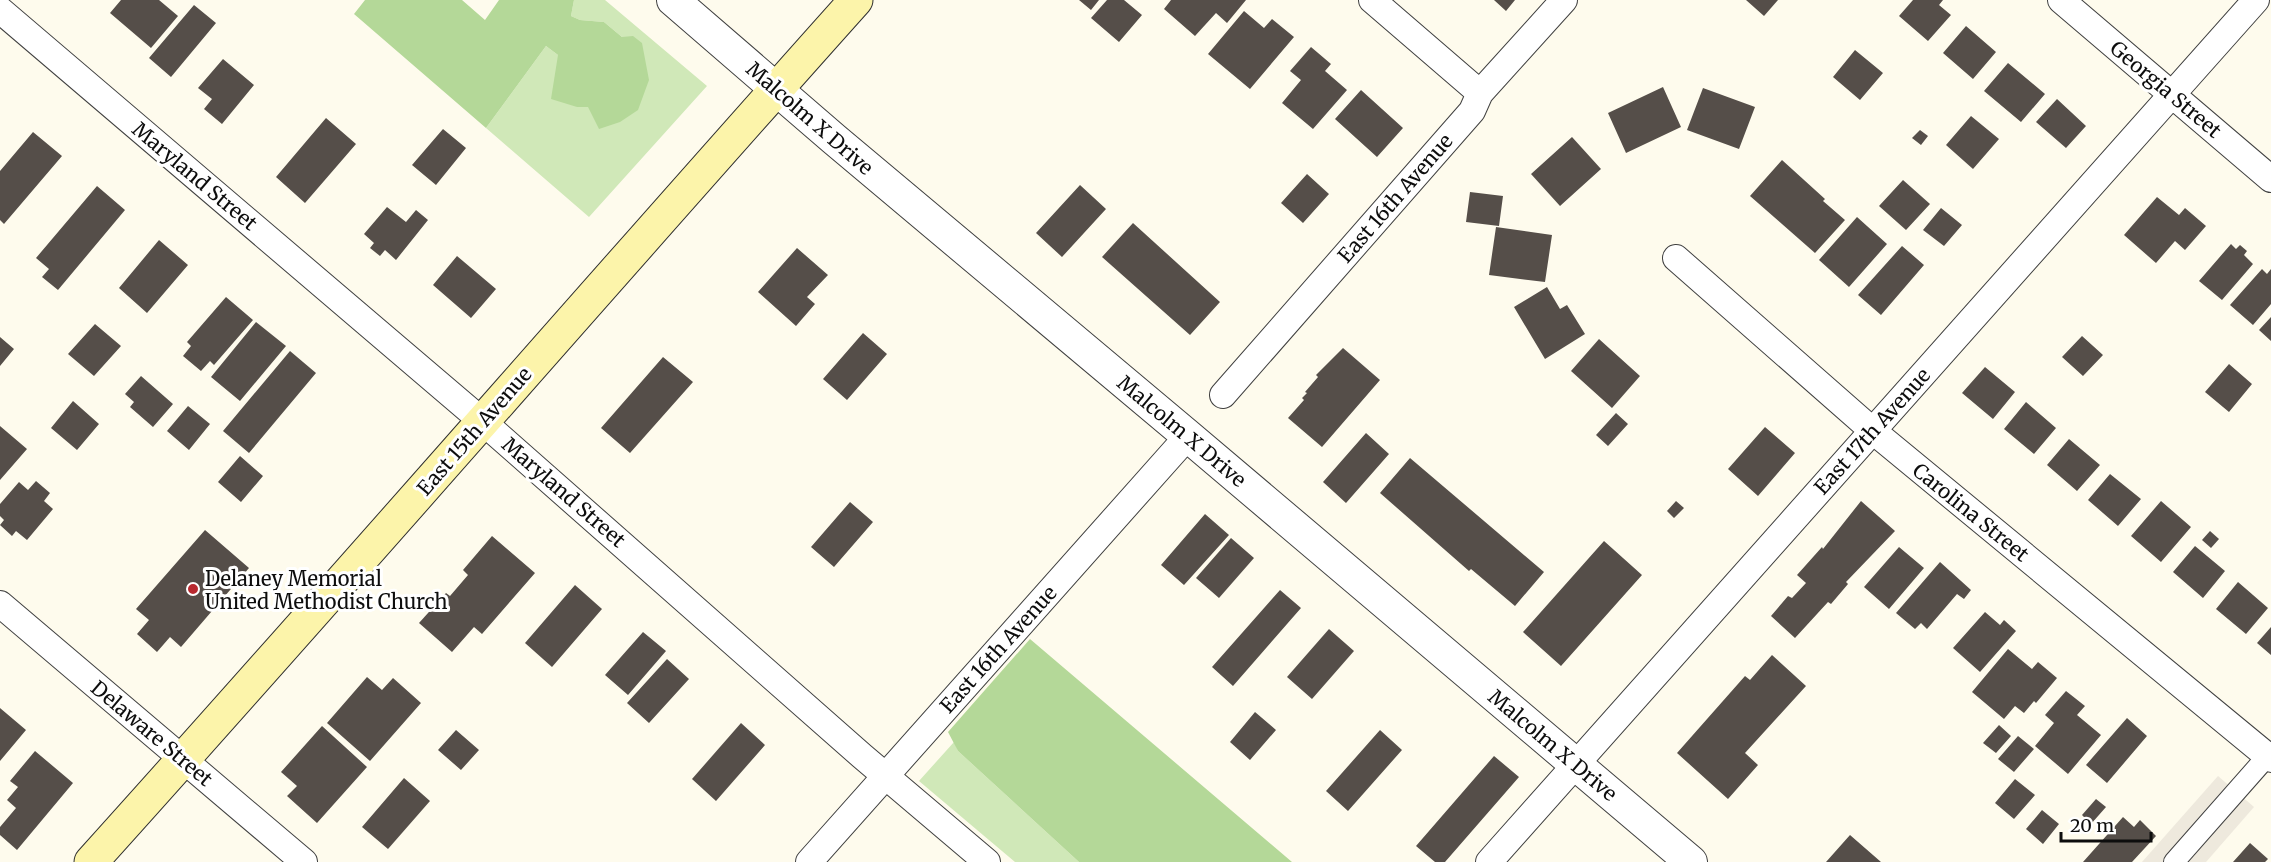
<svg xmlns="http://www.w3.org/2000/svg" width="2271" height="862" font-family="Merriweather,serif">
<rect width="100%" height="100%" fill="#fefbed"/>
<path fill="#d0e8b8" d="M 574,0 L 605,0 L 707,86 L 589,217 L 486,128 L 546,46 L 558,55 L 577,107 L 588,107 L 622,37 L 604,22 L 580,20 L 571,16 Z
M 954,742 L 958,751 L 1079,862 L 1015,862 L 919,781 Z"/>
<path fill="#b4d898" d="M 365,0 L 462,0 L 485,20 L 499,0 L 574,0 L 571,16 L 580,20 L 604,22 L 622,37 L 633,36 L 642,43 L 649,80 L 638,110 L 620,122 L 599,129 L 588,107 L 577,107 L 551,99 L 558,55 L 546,46 L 486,128 L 354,14 Z
M 1030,639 L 1292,862 L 1079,862 L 958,751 L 948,732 Z"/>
<path fill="#eee9dd" d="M 2218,776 L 2254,807 L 2206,862 L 2142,862 Z"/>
<path fill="#554e49" d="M 121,0 L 159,0 L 178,16 L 151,48 L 110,13 Z
M 1079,0 L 1099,0 L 1091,10 Z
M 1107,0 L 1124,0 L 1142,15 L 1119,42 L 1091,18 Z
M 1171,0 L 1246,0 L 1227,23 L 1216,13 L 1195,36 L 1164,9 Z
M 1494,0 L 1515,0 L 1506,11 Z
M 1746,0 L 1778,0 L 1764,16 Z
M 1913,0 L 1943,0 L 1939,5 L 1951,15 L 1928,41 L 1899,16 Z
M 194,5 L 216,23 L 171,77 L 149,58 Z
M 1244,11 L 1264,28 L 1272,19 L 1294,37 L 1250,89 L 1208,54 Z
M 1966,26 L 1996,52 L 1973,79 L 1943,53 Z
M 1311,47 L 1331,64 L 1325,71 L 1347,90 L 1313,129 L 1282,103 L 1301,80 L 1290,71 Z
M 1855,50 L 1883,73 L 1860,100 L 1833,77 Z
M 223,59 L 254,85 L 222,124 L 204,109 L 212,99 L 198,88 Z
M 2008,63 L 2045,94 L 2021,122 L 1984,91 Z
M 1663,87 L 1681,127 L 1626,153 L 1608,113 Z
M 1703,88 L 1755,107 L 1739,149 L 1687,130 Z
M 1361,90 L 1403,128 L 1377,157 L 1335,119 Z
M 2057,99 L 2086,126 L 2066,148 L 2036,122 Z
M 1971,116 L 1999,139 L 1973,169 L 1946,145 Z
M 326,118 L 356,144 L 305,203 L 276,177 Z
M 443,129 L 466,148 L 436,185 L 412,165 Z
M 1920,130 L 1928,136 L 1921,145 L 1912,138 Z
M 33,132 L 62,156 L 4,224 L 0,220 L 0,171 Z
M 1572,137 L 1601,169 L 1560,206 L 1531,174 Z
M 1782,160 L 1825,199 L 1823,201 L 1845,220 L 1815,253 L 1750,196 Z
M 1307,174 L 1329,194 L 1303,223 L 1281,203 Z
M 1903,180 L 1930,204 L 1906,230 L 1879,206 Z
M 1080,185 L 1106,209 L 1062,257 L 1036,233 Z
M 97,186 L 125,210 L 58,290 L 42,277 L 49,269 L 36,258 Z
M 1470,192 L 1503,196 L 1499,226 L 1466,222 Z
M 2157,197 L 2179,215 L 2185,208 L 2206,226 L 2185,250 L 2175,241 L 2156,263 L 2124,235 Z
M 387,207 L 406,222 L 416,210 L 428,220 L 396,260 L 385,250 L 380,256 L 370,248 L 374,243 L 364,234 Z
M 1941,208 L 1962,225 L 1944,246 L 1923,230 Z
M 1857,217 L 1887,244 L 1849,287 L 1819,260 Z
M 1133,223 L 1220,302 L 1190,335 L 1102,257 Z
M 1496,227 L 1552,235 L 1545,282 L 1489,275 Z
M 159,240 L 188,265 L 147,313 L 119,288 Z
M 2231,244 L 2236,249 L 2240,245 L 2247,251 L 2244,255 L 2253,264 L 2222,300 L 2199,281 Z
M 1902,246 L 1924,265 L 1881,315 L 1858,295 Z
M 797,248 L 828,275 L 807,297 L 815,304 L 796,326 L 758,292 Z
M 457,256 L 496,289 L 471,318 L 433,285 Z
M 2262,269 L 2267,274 L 2271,269 L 2271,304 L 2253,325 L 2230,305 Z
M 1547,287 L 1560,309 L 1567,305 L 1585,334 L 1545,359 L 1514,307 Z
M 226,297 L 253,320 L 214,365 L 210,361 L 201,371 L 183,356 L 191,346 L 187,342 Z
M 2271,317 L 2271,341 L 2259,330 Z
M 256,322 L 286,346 L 240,401 L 211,377 Z
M 95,324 L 121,346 L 94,376 L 68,354 Z
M 863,333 L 887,354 L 847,400 L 823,379 Z
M 2082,336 L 2103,355 L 2083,376 L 2062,357 Z
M 0,337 L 14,349 L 0,366 Z
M 1599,339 L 1640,376 L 1612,408 L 1571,371 Z
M 1343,348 L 1380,380 L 1322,447 L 1288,418 L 1304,400 L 1302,398 L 1307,393 L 1305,392 L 1318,377 L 1316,375 Z
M 290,351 L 316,373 L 249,453 L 223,431 Z
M 663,357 L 693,382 L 630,453 L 601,428 Z
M 2229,364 L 2252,384 L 2229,412 L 2205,392 Z
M 1985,367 L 2015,392 L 1993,419 L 1962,393 Z
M 141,376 L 173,404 L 153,427 L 130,407 L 134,402 L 125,394 Z
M 73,401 L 99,424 L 77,450 L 51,428 Z
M 2026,402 L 2056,428 L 2034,454 L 2004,429 Z
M 188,406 L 210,424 L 189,450 L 167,431 Z
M 1616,413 L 1628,424 L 1608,446 L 1596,435 Z
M 0,426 L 27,449 L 0,480 Z
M 1765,427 L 1795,453 L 1758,496 L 1728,469 Z
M 1366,433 L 1389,454 L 1346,503 L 1323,482 Z
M 2069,439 L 2100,465 L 2077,491 L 2047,465 Z
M 240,456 L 263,476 L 241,502 L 218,482 Z
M 1410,458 L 1544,572 L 1515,606 L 1471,569 L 1469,571 L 1380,493 Z
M 2110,474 L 2141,499 L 2118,526 L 2088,500 Z
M 36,481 L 50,493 L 44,501 L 53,509 L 27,540 L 16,531 L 12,536 L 0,525 L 4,520 L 0,516 L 0,504 L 19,482 L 28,490 Z
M 1676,501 L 1684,508 L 1674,518 L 1667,511 Z
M 1861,501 L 1895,531 L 1846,582 L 1848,584 L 1831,604 L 1828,602 L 1795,638 L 1771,616 L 1788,596 L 1792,598 L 1806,583 L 1797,575 L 1822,547 L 1823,549 Z
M 2161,501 L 2191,527 L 2161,562 L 2131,536 Z
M 850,502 L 873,522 L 834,567 L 811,547 Z
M 1205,514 L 1229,535 L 1184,585 L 1161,565 Z
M 205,530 L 249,568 L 181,647 L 170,637 L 157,652 L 137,634 L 149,620 L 136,609 Z
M 2210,531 L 2219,539 L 2211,548 L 2202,540 Z
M 492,536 L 535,573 L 482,634 L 474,627 L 452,652 L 419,623 L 446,593 L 450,596 L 468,575 L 463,570 Z
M 1231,538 L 1254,558 L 1219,598 L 1196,578 Z
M 1604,541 L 1642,575 L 1561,666 L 1523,632 Z
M 2195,546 L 2225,571 L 2203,598 L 2173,572 Z
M 1899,547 L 1924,568 L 1889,609 L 1864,587 Z
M 1940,562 L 1971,590 L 1964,599 L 1957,594 L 1927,629 L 1921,623 L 1915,629 L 1896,613 Z
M 2238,582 L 2268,608 L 2246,634 L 2216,609 Z
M 575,585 L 602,609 L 552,667 L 525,643 Z
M 1280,590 L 1301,608 L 1233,686 L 1212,667 Z
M 1985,612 L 2000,625 L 2004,620 L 2016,631 L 1980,672 L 1953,648 Z
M 2271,627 L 2271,655 L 2257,643 Z
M 1329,629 L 1354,651 L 1312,699 L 1287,677 Z
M 643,632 L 666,651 L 628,695 L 605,675 Z
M 2008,649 L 2032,669 L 2038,662 L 2057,678 L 2036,703 L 2034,701 L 2024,713 L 2015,706 L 2004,719 L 1972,692 Z
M 1772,655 L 1806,686 L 1745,753 L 1758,765 L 1728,799 L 1677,753 L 1745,676 L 1750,680 Z
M 667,659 L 689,679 L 649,723 L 627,703 Z
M 367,677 L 382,690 L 393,678 L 421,703 L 370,761 L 327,723 Z
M 2066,691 L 2085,706 L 2077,715 L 2101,735 L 2068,774 L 2035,746 L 2054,723 L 2045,715 Z
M 0,708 L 26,730 L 0,761 Z
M 1255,712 L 1276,730 L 1250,760 L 1230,742 Z
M 2127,718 L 2147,736 L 2107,783 L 2086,765 Z
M 741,723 L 765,745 L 716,801 L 692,779 Z
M 1999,725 L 2011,736 L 1996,753 L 1983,743 Z
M 322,726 L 367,767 L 317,823 L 287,796 L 297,786 L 281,772 Z
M 456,730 L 479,750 L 461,770 L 438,750 Z
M 1380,730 L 1402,750 L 1348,811 L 1326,791 Z
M 2018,736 L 2034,749 L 2014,772 L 1998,759 Z
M 35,751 L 73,783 L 17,850 L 0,835 L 0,827 L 16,808 L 7,800 L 18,787 L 10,781 Z
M 1494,756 L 1519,777 L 1445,862 L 1435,862 L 1416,846 Z
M 404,778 L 430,801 L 388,849 L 362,827 Z
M 2015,779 L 2035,795 L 2014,819 L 1995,803 Z
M 2096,799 L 2106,807 L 2091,824 L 2082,815 Z
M 2042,810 L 2059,824 L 2043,844 L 2026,829 Z
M 2123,817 L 2134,827 L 2140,820 L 2156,836 L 2132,862 L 2083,862 Z
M 1850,835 L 1881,862 L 1826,862 Z
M 2250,843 L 2268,859 L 2265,862 L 2233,862 Z"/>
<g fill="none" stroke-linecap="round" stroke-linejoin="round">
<defs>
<path id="pedestrian" d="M 2174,862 L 2271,752"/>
<path id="minor" d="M 1372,0 L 1480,93
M 2061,0 L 2271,179
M 0,10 L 482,421 L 862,756 L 987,862
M 1676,258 L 1873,431 L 2271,759
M 1223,395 L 1472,111 L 1480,93 L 1564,0
M 0,604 L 304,862
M 809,862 L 1188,436
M 1489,862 L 2256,0"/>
<path id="tertiary" d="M 673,0 L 834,139 L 1188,436 L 1691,862"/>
<path id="secondary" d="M 91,862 C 348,577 600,286 856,0"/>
</defs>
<use href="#pedestrian" stroke="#404040" stroke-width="22"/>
<use href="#minor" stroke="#404040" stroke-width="28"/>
<use href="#tertiary" stroke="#404040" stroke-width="34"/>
<use href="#secondary" stroke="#2f2f2f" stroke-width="35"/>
<use href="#pedestrian" stroke="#fff" stroke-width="20"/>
<use href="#minor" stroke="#fff" stroke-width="26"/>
<use href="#tertiary" stroke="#fff" stroke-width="32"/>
<use href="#secondary" stroke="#fcf4aa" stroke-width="33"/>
</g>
<circle fill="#b8292f" stroke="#fff" stroke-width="2" cx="193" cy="589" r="6"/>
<g text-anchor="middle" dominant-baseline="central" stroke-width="6" stroke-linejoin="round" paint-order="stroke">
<g font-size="20" fill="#0d0d0d" stroke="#fff">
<text transform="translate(2166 89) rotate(40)">Georgia Street</text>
<text transform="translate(810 118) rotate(41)">Malcolm X Drive</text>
<text transform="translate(195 176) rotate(40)">Maryland Street</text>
<text transform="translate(1395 198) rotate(-49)">East 16th Avenue</text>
<text transform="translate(474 431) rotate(-49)">East 15th Avenue</text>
<text transform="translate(1182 431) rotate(40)">Malcolm X Drive</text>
<text transform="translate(1872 431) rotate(-48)">East 17th Avenue</text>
<text transform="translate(564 492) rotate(41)">Maryland Street</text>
<text transform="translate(1971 512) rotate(39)">Carolina Street</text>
<text transform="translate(998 649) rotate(-48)">East 16th Avenue</text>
<text transform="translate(152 733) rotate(40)">Delaware Street</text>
<text transform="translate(1553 745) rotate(40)">Malcolm X Drive</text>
</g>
<g font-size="20" fill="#0d0d0d" stroke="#fff" text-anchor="start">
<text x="205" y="578">Delaney Memorial<tspan x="205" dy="23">United Methodist Church</tspan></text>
</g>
</g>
<path d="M2061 832v9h90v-9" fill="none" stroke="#0d0d0d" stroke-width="3"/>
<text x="2070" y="832" font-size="18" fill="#0d0d0d" stroke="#ffffff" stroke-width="4.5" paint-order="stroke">20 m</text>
</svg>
